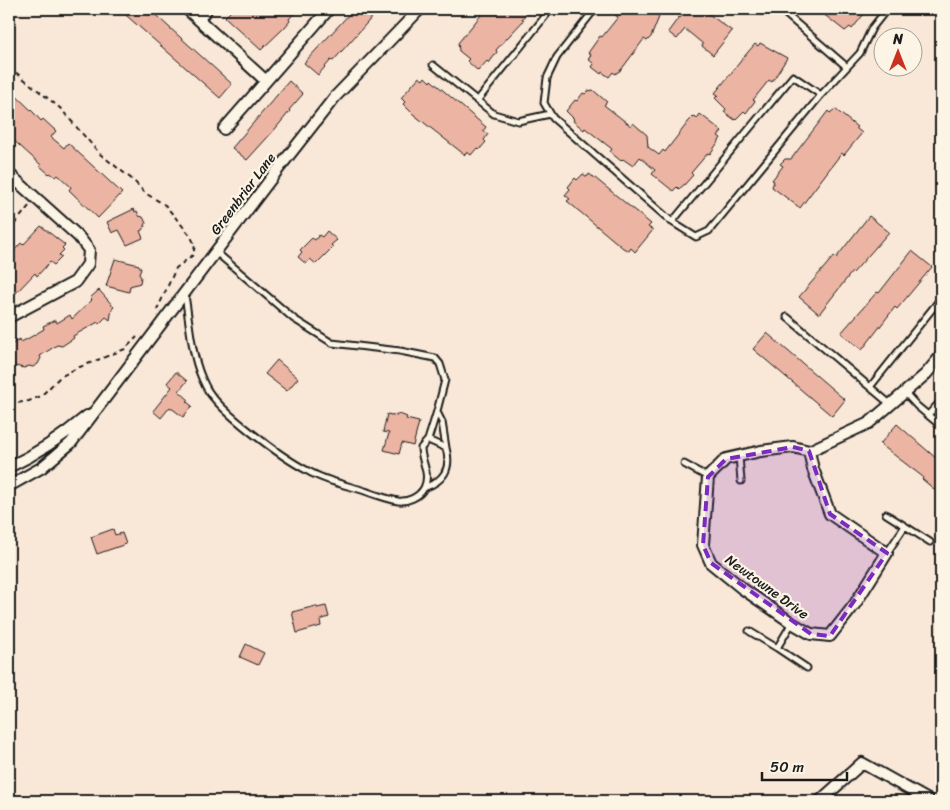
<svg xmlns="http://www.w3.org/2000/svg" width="950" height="810" font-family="Sriracha,sans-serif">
<rect width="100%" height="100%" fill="#f9e8d8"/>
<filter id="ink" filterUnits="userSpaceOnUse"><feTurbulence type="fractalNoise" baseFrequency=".02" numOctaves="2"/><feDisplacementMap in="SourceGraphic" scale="10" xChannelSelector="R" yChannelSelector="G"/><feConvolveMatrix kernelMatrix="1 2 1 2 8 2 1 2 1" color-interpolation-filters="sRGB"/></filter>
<g filter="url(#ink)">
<path fill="#ecb4a2" stroke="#1c1c1c" d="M 119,9 L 149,9 L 232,84 L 220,98 Z
M 233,9 L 298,9 L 289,19 L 290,21 L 285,27 L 261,50 L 225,17 Z
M 354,9 L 367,9 L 374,15 L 333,61 L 331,60 L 318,75 L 304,63 Z
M 486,9 L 529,9 L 522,19 L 524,20 L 496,50 L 497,52 L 489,63 L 487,61 L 478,71 L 467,61 L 469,59 L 459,51 L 458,43 Z
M 620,9 L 648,9 L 659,17 L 651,37 L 647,41 L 644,39 L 621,70 L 615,74 L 613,72 L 609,77 L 602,72 L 601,74 L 592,67 L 594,64 L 588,59 L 591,55 L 588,53 L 600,36 L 602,37 L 618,17 L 615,15 Z
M 688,9 L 702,9 L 732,31 L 713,55 L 702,46 L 703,44 L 685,29 L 677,39 L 668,32 L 679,17 L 680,18 Z
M 817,9 L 868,9 L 852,29 L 850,27 L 845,31 Z
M 760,43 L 787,58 L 772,82 L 769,80 L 753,100 L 755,101 L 746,113 L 744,111 L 735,120 L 724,112 L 726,109 L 715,98 L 718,95 L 715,93 L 748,52 L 755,44 L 758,46 Z
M 419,77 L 423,80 L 425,77 L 430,82 L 431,80 L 486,127 L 483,131 L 488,134 L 484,140 L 486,142 L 479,150 L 477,148 L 471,155 L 467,152 L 465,155 L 413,114 L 403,104 L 405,102 L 401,98 Z
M 289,81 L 303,94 L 289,110 L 290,111 L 276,128 L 247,160 L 232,148 Z
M 9,89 L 34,113 L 41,121 L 43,119 L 56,131 L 51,137 L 64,148 L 68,143 L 122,193 L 98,218 L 69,190 L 71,187 L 58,175 L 56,177 L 50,173 L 49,174 L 40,166 L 41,165 L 9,136 Z
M 593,90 L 607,102 L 604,105 L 631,126 L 633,123 L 647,135 L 648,147 L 659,155 L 663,150 L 665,152 L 689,121 L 694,116 L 697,119 L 700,114 L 722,131 L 718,136 L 721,138 L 710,154 L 708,153 L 691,173 L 693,175 L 685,184 L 679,189 L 677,187 L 673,191 L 652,174 L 655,170 L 640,157 L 633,166 L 623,159 L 621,161 L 610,152 L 612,149 L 585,128 L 584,130 L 573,121 L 574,119 L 566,111 L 575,100 L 577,101 L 583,93 L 585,94 L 588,91 Z
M 835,109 L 857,127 L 856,128 L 862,133 L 844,155 L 842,153 L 837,159 L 800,208 L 772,187 L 774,181 L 772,180 L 783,166 L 780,164 L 785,159 L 791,159 L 828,111 L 830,113 Z
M 583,174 L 587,177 L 589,174 L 595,178 L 651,224 L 648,227 L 653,230 L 635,252 L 631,248 L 629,251 L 623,248 L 567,201 L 570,199 L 565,195 L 570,189 L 568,187 L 575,178 L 577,180 Z
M 134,209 L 135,212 L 137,211 L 139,216 L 143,217 L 146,223 L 144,229 L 140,231 L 143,238 L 127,245 L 119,230 L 112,233 L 107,222 Z
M 869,216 L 889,232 L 853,273 L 852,272 L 819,314 L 799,297 L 834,256 L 836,258 Z
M 41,226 L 65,245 L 62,248 L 64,250 L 59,255 L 62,257 L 54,265 L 50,262 L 37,276 L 35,273 L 15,294 L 9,289 L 9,256 L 21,243 L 23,245 Z
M 327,231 L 337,240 L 331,245 L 333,247 L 316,264 L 310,259 L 306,264 L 298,257 L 302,252 L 300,250 L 312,238 L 315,240 L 319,235 L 322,237 Z
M 912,251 L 932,267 L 897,309 L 895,307 L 862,350 L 841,333 L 877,292 L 879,293 Z
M 115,259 L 139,265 L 141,269 L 139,274 L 141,277 L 140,283 L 130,286 L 129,292 L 106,286 Z
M 99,290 L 114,307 L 112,309 L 110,320 L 106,317 L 99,324 L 98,322 L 73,336 L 74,338 L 62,346 L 57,345 L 40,356 L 41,358 L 38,364 L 33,367 L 29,366 L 24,368 L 15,366 L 9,369 L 9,346 L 20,339 L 21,342 L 29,338 L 44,329 L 43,326 L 55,320 L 57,323 L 70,315 L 72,319 L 92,300 L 90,298 Z
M 767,333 L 845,400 L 832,416 L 753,349 Z
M 277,360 L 298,378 L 287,391 L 265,374 Z
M 176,372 L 187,381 L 179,391 L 189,400 L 187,402 L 192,406 L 183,417 L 170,407 L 161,418 L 153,411 L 172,387 L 167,383 Z
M 387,414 L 397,416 L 397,414 L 402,415 L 407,417 L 406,419 L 419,422 L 413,446 L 402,443 L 399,454 L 384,450 L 389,433 L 383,432 Z
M 897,424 L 938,460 L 936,462 L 941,466 L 941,495 L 922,479 L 923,477 L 880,444 Z
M 113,529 L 115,535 L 122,533 L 126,544 L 97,554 L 91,537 Z
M 316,606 L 317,608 L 326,606 L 329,617 L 320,620 L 321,626 L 297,633 L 292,612 Z
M 246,644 L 264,653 L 258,665 L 240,657 Z"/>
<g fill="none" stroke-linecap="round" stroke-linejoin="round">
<defs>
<path id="lane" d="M 595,9 L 557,57 L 547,78 L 544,103 L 553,118 L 672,222 L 696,237 L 709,231 L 821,95 L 847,67 L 781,10
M 754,9 L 761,11 L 763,9
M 433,65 L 494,114 L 518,121 L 550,114
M 847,67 L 860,53 L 872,28 L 887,9
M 477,101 L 551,9
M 672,222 L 793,76 L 821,95
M 185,295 C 190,325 191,359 206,387 C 218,411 283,458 308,471 C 325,481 346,485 365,491 C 376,495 387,499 398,501 C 408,502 419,497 424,488 C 431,474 421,462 421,448 L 428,440 L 437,411 L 445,380 L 440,364 L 435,358 L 400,351 L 332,343 L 294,319 L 216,252
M 787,317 L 890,404
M 870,387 L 941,298
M 905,393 L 917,406 L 941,426
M 928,415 L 941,401
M 428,440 L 446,448 L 442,422 L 437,412
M 739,456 L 741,481
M 684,464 L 708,477
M 424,488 C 443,481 452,470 446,448
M 886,514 L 905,526 L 887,553
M 905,526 L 930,542
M 749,631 L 777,648 L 792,623
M 777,648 L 807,668"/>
<path id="street" d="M 187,9 L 266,81
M 780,9 L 782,9
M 199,19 L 207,9
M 224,129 L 329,9
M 9,174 L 78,236 L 89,250 L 88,264 L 75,282 L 9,317
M 809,451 L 813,469 L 830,514 L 887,553 L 855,604 L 830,636 L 811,634 L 792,623 L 743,589 L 711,563 L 703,545 L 708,477 L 726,459 L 761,451 L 793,447 L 809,451 L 869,423 L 926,374 L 941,356
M 9,467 C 37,454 62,437 87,416
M 9,486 L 41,468 L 71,443 L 279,168 L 334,98 L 420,9
M 820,801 L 862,763 L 930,801"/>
</defs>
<use href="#lane" stroke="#1c1c1c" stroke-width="9"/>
<use href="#street" stroke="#1c1c1c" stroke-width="14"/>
<path stroke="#1c1c1c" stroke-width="2" stroke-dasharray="5 4" stroke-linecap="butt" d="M 9,67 L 60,108 L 100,154 L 133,180 L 145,193 L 165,205 L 190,235 L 195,245 L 193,255 L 176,268 L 157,310
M 9,231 L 29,206
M 9,404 L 29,401 L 41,396 L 60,377 L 75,369 L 125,349 L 137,337"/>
<use href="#lane" stroke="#fcf5e5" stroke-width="5"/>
<use href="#street" stroke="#fcf5e5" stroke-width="10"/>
</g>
</g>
<path fill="#7b2cbf" fill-opacity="0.2" stroke="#7b2cbf" stroke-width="4" stroke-dasharray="10 6" stroke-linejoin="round" d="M 793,447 L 809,451 L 830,514 L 887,553 L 830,636 L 811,634 L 711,563 L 703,545 L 708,477 L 726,459 Z"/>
<g text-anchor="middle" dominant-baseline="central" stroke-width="4.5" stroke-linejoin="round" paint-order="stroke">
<g font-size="14" fill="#1c1c1c" stroke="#fcf5e5">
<text transform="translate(243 194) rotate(-53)">Greenbriar Lane</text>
<text transform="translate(767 587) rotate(36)">Newtowne Drive</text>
</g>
</g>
<rect width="950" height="810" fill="none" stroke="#fcf5e5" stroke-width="30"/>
<rect x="15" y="15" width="920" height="780" fill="none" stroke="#1c1c1c" stroke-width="2" filter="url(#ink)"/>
<g transform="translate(898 52)"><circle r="24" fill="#fcf5e5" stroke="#a29e95"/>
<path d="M0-4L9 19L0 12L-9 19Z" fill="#c8321e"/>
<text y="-8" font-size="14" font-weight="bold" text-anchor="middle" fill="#1c1c1c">N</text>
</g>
<path d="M762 772v8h85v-8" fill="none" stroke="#1c1c1c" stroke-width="2.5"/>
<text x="770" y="772" font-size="15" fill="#1c1c1c" stroke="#fcf5e5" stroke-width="4" paint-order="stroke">50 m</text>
</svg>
